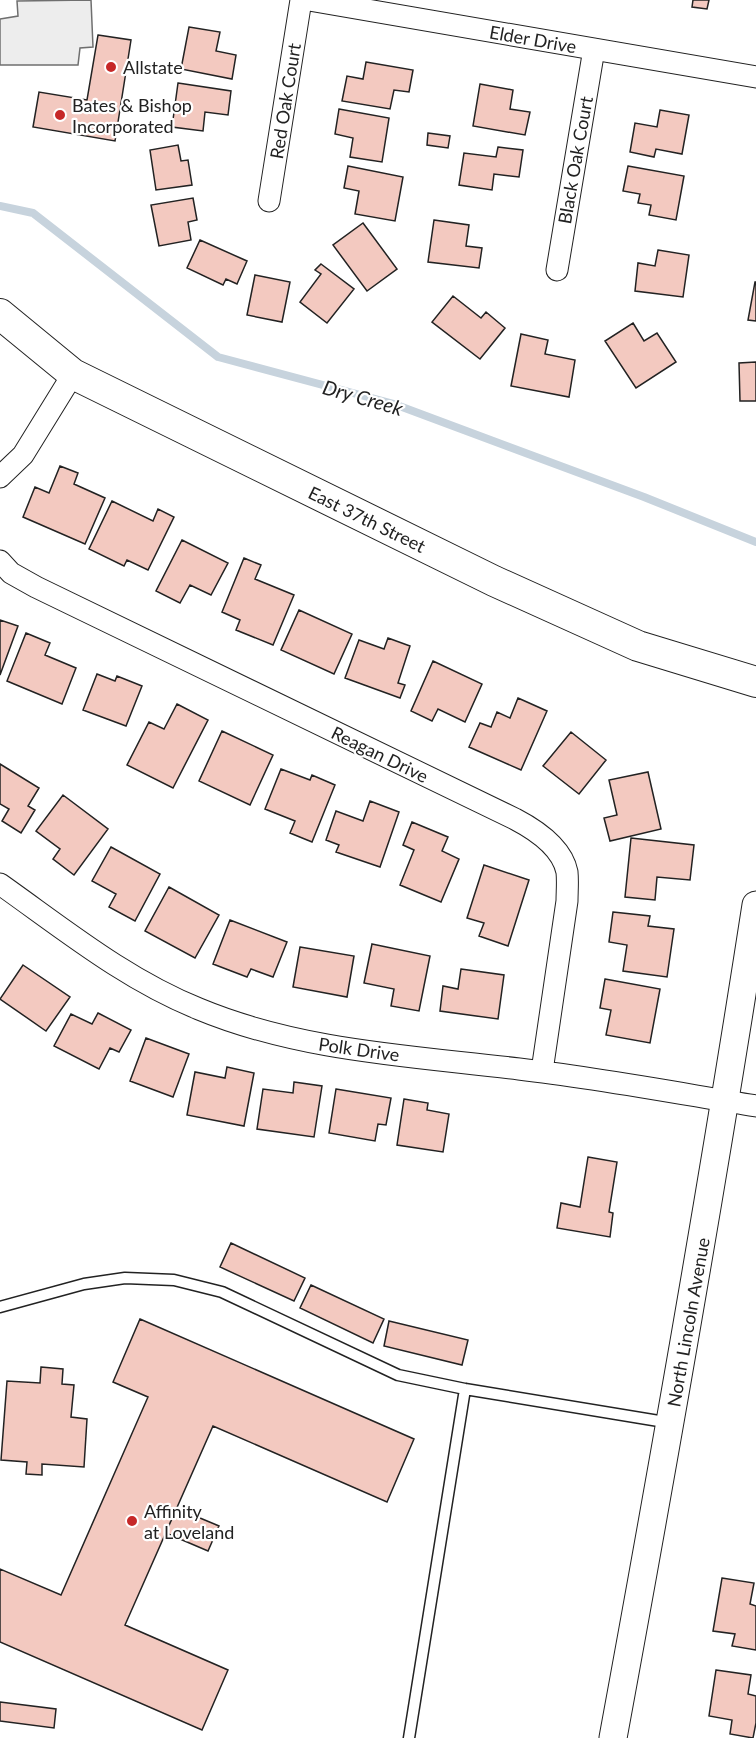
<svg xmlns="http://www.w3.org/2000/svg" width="756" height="1738" font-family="Lato,sans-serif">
<rect width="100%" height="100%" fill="#fff"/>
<path fill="#ededed" stroke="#6f6f6f" stroke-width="1.5" d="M 91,0 L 93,47 L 80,48 L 78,65 L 0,65 L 0,19 L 18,16 L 17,1 Z"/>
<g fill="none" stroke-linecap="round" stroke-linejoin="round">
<path stroke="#c7d3dd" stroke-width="8" d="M 0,206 L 33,213 L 218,357 L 394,404 L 644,497 L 756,542"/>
</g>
<path fill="#f3c9c0" stroke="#222" stroke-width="1.5" d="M 693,0 L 709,0 L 707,9 L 692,7 Z
M 189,27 L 220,32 L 216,51 L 236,55 L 232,79 L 181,69 Z
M 98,35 L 131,40 L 115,141 L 33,127 L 39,92 L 87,100 Z
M 366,62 L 413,70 L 409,92 L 394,90 L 390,109 L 342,101 L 347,76 L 363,79 Z
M 178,83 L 231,91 L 228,115 L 205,112 L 203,131 L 172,127 Z
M 480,84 L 513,90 L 510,109 L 530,112 L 525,135 L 473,126 Z
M 339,109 L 389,118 L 382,162 L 350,157 L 353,138 L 335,134 Z
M 660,110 L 689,115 L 682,154 L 656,149 L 654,157 L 630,152 L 635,123 L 657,127 Z
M 428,133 L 450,136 L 448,148 L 427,145 Z
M 178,145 L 181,161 L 188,160 L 192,185 L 156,190 L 150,150 Z
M 498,147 L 523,150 L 519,177 L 494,174 L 492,190 L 459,185 L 464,153 L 496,157 Z
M 348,166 L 403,177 L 395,221 L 355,214 L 359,191 L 344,188 Z
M 628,166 L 684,176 L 676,220 L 649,215 L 651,205 L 638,203 L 640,194 L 623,191 Z
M 193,198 L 197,220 L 188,222 L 191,240 L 159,246 L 151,205 Z
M 434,220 L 469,225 L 466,246 L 482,248 L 479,268 L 428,262 Z
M 363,223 L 397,269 L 367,291 L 333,245 Z
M 200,240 L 247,261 L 237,284 L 226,279 L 223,285 L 187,268 Z
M 658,250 L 689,255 L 683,297 L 635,291 L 638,263 L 655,266 Z
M 321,264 L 354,289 L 327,323 L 300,302 L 321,274 L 315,270 Z
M 255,275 L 290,282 L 282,322 L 247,315 Z
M 755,282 L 756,282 L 756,321 L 748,320 Z
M 453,296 L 481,318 L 486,312 L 505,328 L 480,359 L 432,322 Z
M 633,323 L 644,341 L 657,333 L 676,362 L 636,388 L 605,341 Z
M 521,334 L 548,340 L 545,354 L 575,360 L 569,397 L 511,386 Z
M 756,362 L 756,401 L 740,401 L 739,363 Z
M 60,466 L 78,473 L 74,484 L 105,498 L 85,544 L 23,517 L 35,487 L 49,493 Z
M 112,501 L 153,521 L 158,509 L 174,517 L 148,570 L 127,560 L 124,566 L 89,549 Z
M 182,540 L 228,563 L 211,595 L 190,585 L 180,603 L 156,591 Z
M 244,558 L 261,565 L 255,579 L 294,595 L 273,645 L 236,630 L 240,620 L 222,612 Z
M 299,610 L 352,634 L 334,674 L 281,650 Z
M 0,620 L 18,626 L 0,675 Z
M 26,633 L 50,643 L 45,655 L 76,668 L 62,704 L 7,681 Z
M 388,638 L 410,646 L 398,683 L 405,685 L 400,698 L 345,678 L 359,640 L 384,649 Z
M 433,661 L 482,684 L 465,722 L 438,709 L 432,721 L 411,711 Z
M 97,674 L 115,681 L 117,676 L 142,686 L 126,726 L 83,710 Z
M 518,698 L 547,711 L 521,770 L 469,747 L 480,723 L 491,727 L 497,712 L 510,718 Z
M 177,704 L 208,720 L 173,788 L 127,765 L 149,722 L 164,729 Z
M 222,731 L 273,755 L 250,805 L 199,781 Z
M 571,732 L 606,760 L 579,794 L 543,766 Z
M 0,764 L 39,788 L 28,806 L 35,810 L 21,833 L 2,821 L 9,809 L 0,804 Z
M 281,769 L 310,780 L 312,775 L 335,785 L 312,842 L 290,833 L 295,821 L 265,809 Z
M 648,772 L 661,829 L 610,841 L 604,818 L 617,815 L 609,780 Z
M 63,795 L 108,829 L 74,875 L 53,859 L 60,849 L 36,831 Z
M 370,801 L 399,812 L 380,867 L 336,852 L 339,845 L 326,840 L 336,811 L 363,821 Z
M 412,822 L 448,837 L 442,851 L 459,859 L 441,902 L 400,885 L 414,850 L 403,845 Z
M 631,838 L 694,845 L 690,880 L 657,877 L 655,900 L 625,897 Z
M 111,847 L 160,874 L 135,921 L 109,907 L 116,894 L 92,881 Z
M 484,865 L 529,880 L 508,946 L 479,936 L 484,923 L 467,918 Z
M 169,887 L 219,915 L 195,958 L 145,931 Z
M 613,912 L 650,916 L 648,926 L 674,929 L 667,977 L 623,971 L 627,945 L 609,942 Z
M 230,920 L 287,942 L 273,977 L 251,969 L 247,977 L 213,964 Z
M 372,944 L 430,956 L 419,1011 L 391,1006 L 394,989 L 364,983 Z
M 300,947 L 354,956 L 347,997 L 293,987 Z
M 23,965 L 70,997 L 46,1031 L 0,999 Z
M 461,969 L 504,975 L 498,1019 L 440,1011 L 443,986 L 458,989 Z
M 605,979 L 660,989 L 650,1043 L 606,1035 L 611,1010 L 600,1008 Z
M 98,1013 L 131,1030 L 119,1052 L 110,1048 L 99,1069 L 54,1046 L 71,1014 L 92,1024 Z
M 146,1038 L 189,1054 L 173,1097 L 130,1081 Z
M 227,1067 L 254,1073 L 244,1126 L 187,1115 L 195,1072 L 225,1078 Z
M 294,1082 L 322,1086 L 314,1137 L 257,1129 L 263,1089 L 293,1093 Z
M 336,1089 L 391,1098 L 386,1125 L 378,1124 L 375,1141 L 329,1133 Z
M 404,1099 L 428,1103 L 427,1110 L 449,1114 L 443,1152 L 397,1145 Z
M 588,1157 L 617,1162 L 609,1212 L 613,1213 L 610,1237 L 557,1228 L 561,1203 L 580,1207 Z
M 231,1243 L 305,1278 L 294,1301 L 220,1267 Z
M 311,1285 L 384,1319 L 373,1343 L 300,1308 Z
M 140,1319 L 414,1439 L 387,1502 L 213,1426 L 125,1625 L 228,1670 L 202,1730 L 0,1642 L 0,1569 L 61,1595 L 148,1397 L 113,1382 Z
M 389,1321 L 468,1340 L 462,1365 L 384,1346 Z
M 41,1367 L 63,1369 L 62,1384 L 74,1385 L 71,1417 L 87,1419 L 84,1467 L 42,1464 L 42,1475 L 26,1474 L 27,1462 L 1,1460 L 7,1381 L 40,1383 Z
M 176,1508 L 219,1526 L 208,1551 L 166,1533 Z
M 722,1578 L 754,1583 L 750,1604 L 756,1606 L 756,1650 L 732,1646 L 735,1634 L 713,1631 Z
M 716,1670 L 751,1675 L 748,1694 L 756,1696 L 756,1723 L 753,1738 L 730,1734 L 732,1720 L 709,1716 Z
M 0,1702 L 56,1709 L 54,1728 L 0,1721 Z"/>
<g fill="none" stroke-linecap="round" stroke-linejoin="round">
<defs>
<path id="service" d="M 0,1307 L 84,1284 L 125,1278 L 174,1280 L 222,1292 L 398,1375 L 465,1389 L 671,1423
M 409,1738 L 465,1389"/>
<path id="minor" d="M 309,0 L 756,77
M 269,201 L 301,0
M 557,270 L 594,49
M 0,477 L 23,455 L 73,374
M 0,561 L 11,573 L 36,587 L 515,819 C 536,830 562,847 567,872 C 568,882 567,892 567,901 L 542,1071
M 0,884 C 65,930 125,979 199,1009 C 300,1051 412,1056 519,1069 C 598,1078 677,1093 756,1106"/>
<path id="tertiary" d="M 613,1738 C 664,1461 713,1183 756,905"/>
<path id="secondary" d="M 0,314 L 73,374 L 494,581 L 638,646 L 756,682"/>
</defs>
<use href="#service" stroke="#222" stroke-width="13"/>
<use href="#minor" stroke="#222" stroke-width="23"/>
<use href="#tertiary" stroke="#222" stroke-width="29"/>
<use href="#secondary" stroke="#222" stroke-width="32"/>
<use href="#service" stroke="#fff" stroke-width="10"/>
<use href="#minor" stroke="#fff" stroke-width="21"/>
<use href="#tertiary" stroke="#fff" stroke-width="27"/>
<use href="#secondary" stroke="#fff" stroke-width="30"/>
</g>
<g fill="#c62828" stroke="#fff" stroke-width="2">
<circle cx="111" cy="67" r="6"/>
<circle cx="60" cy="115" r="6"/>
<circle cx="132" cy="1521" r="6"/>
</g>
<g text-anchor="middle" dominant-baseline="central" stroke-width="4.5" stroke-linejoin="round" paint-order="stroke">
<g font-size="18" fill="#222" stroke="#fff">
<text transform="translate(533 39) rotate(10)">Elder Drive</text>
<text transform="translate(285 101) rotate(-81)">Red Oak Court</text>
<text transform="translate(575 160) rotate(-80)">Black Oak Court</text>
<text transform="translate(367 519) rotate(26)">East 37th Street</text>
<text transform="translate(380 754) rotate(26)">Reagan Drive</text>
<text transform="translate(359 1049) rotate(8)">Polk Drive</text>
<text transform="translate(688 1322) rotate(-80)">North Lincoln Avenue</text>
</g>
<g font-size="18" fill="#222" stroke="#fff" text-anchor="start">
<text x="123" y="67">Allstate</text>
<text x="72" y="105">Bates &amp; Bishop<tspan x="72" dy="21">Incorporated</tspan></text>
<text x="144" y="1511">Affinity<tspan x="144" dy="21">at Loveland</tspan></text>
</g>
<g font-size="20" font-style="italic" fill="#222" stroke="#fff">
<text transform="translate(363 397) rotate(16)">Dry Creek</text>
</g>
</g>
</svg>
